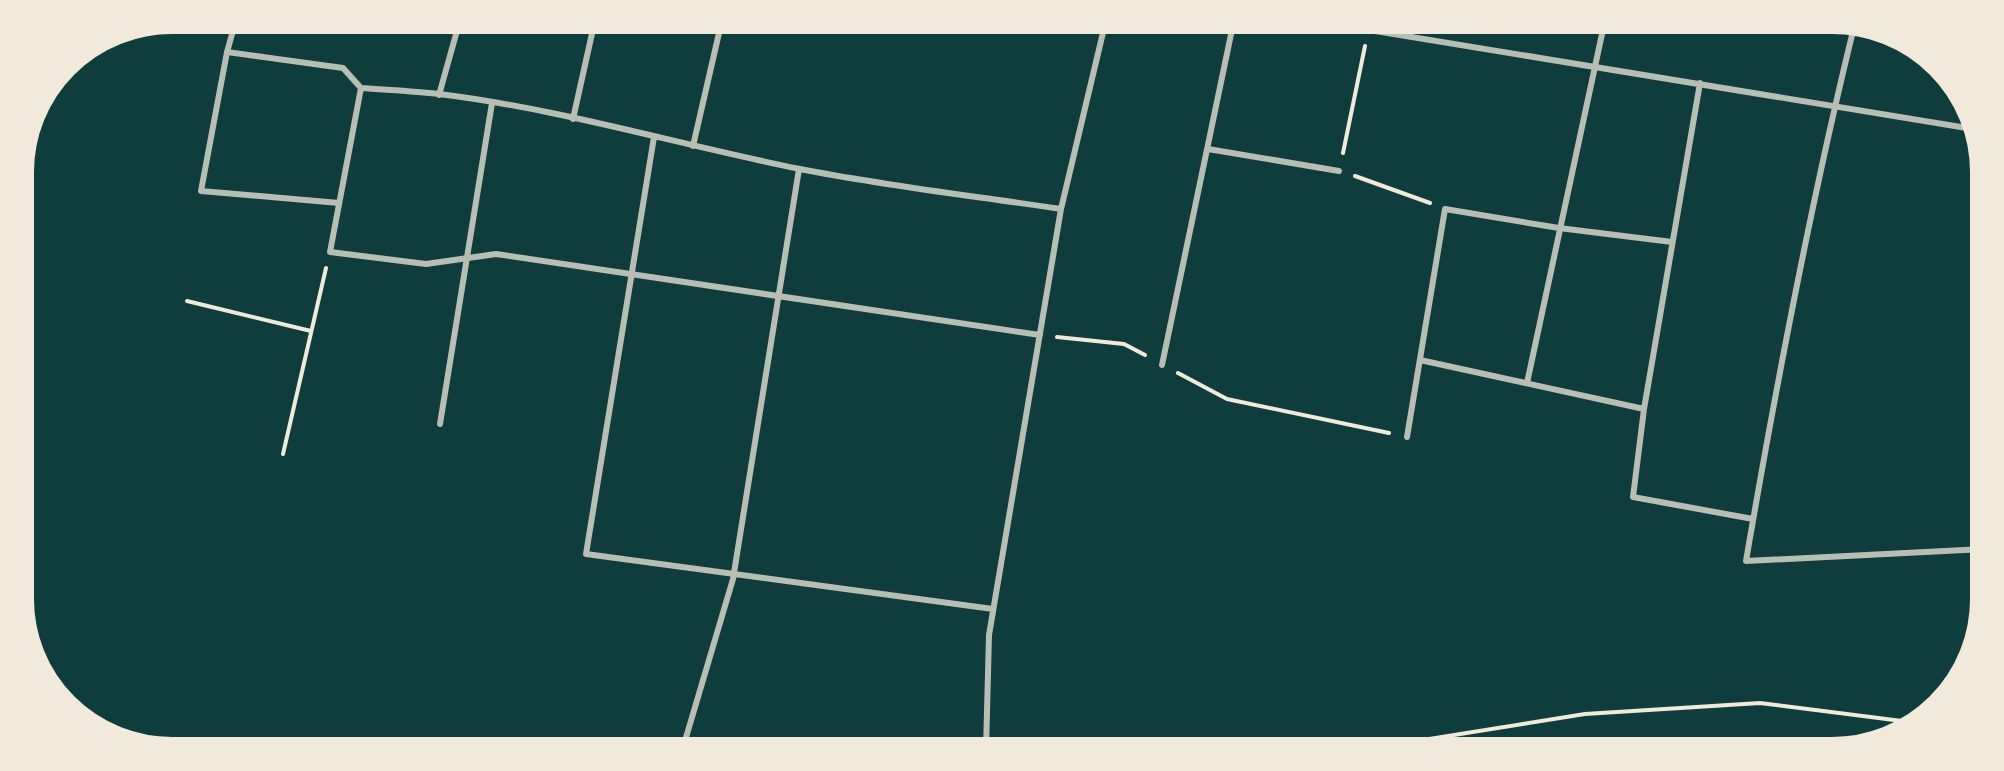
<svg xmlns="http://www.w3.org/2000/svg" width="2004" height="771" font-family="'Crimson Pro',serif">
<rect width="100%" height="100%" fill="#0f3d3e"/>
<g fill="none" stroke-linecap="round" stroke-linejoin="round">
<path stroke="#f1e9da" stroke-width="4" d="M 1343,153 L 1365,46
M 1355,176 L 1430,203
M 187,301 L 311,331
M 1057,337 L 1124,344 L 1145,355
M 1178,373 L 1227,399 L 1389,433
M 283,454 L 326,268
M 936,751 L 968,750
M 1354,751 L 1585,714 L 1760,703 L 1902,721 L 1925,720"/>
<path stroke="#b8beb3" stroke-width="6" d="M 236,20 L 227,52 L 201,191 L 339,203
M 1308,20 L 1973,129
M 1855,23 C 1811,201 1777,380 1746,561 L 1984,549
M 227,52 L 343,68 L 361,88 C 387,90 413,91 439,94 C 561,109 680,145 800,169 C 886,186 974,196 1061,209
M 1700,83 L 1644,409 L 1633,497 L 1753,519
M 361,88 L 330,252 L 426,264 L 496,254 L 1040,335
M 439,95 L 460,20
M 573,119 L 595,20
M 654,137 L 586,554 L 993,609
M 693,146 L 722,20
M 1208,149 L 1339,171
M 1420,360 L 1644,409
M 1162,365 L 1234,20
M 1527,383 L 1605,20
M 440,424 L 492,103
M 1407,437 L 1445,209 L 1559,228 L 1672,242
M 986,750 L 989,635 L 1061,209 L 1106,20
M 682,751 L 733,579 L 799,169"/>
</g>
<path d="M0 0H2004V771H0ZM172 30H1832A142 142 0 0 1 1974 172V599A142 142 0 0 1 1832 741H172A142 142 0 0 1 30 599V172A142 142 0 0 1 172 30Z" fill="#f1e9da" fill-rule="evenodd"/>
<path fill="none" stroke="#f1e9da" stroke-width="8" d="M172 30H1832A142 142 0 0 1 1974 172V599A142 142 0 0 1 1832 741H172A142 142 0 0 1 30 599V172A142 142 0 0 1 172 30Z"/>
</svg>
